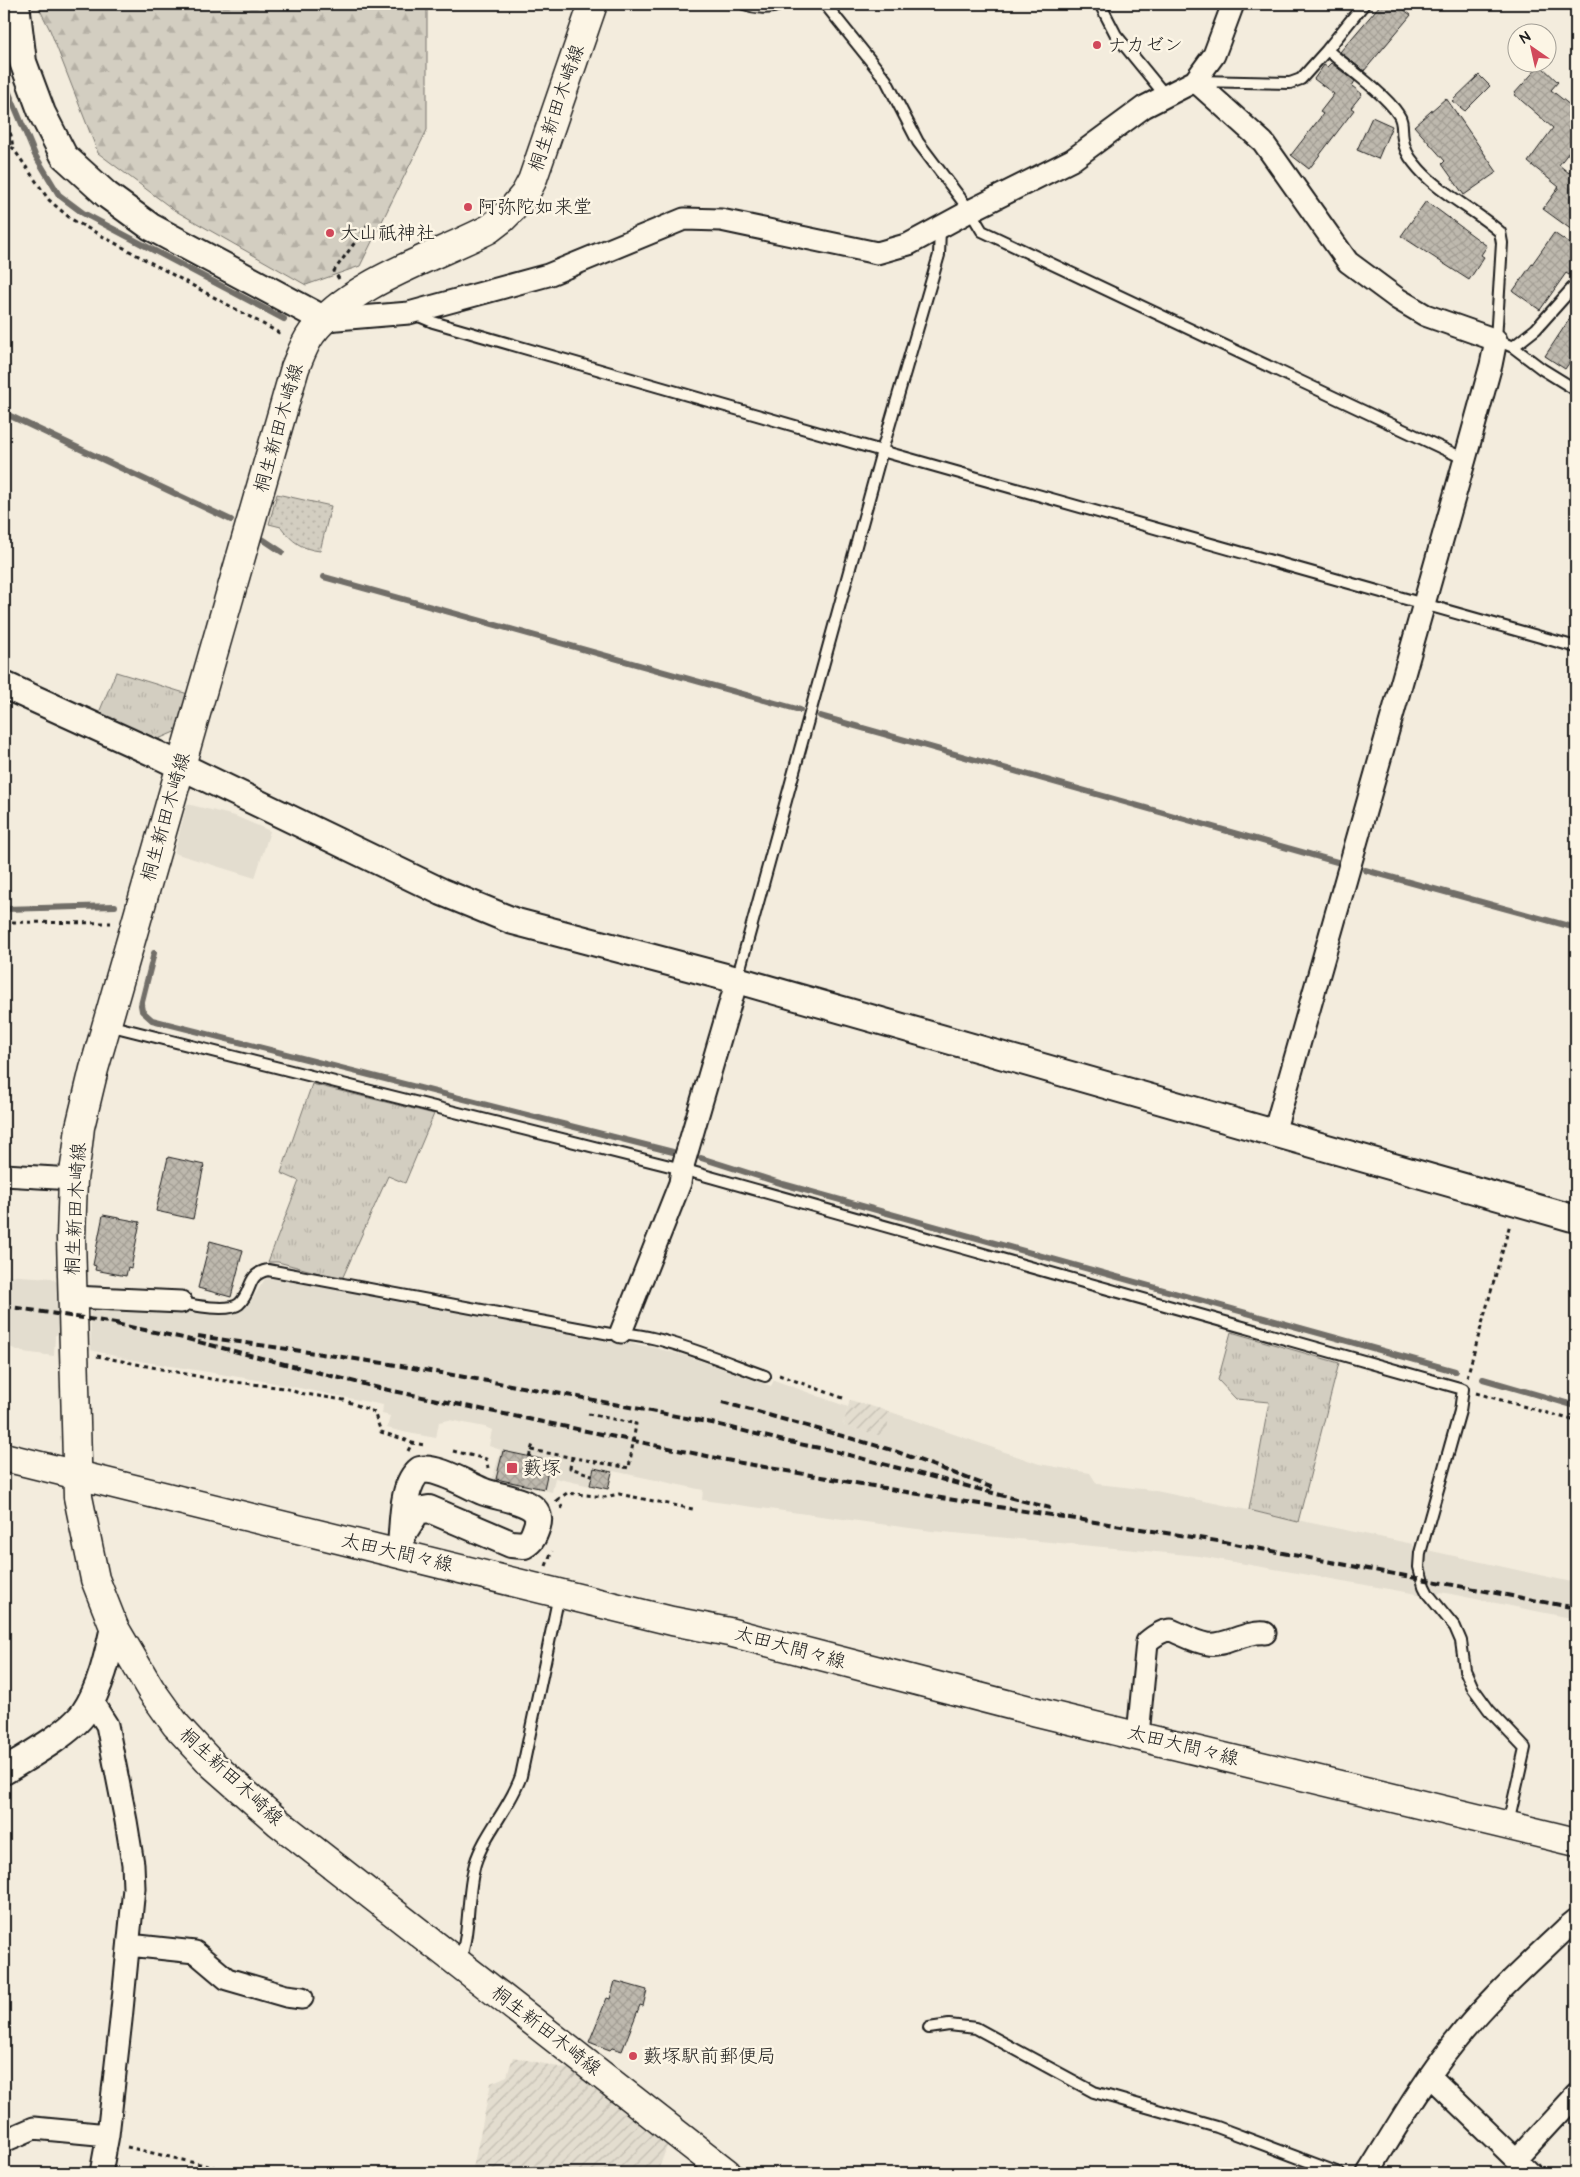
<svg xmlns="http://www.w3.org/2000/svg" width="1580" height="2177" font-family="'Architects Daughter','Klee One',sans-serif">
<defs>
<pattern id="industrial-furrows" width="10" height="10" patternUnits="userSpaceOnUse" patternTransform="scale(1.25)"><rect width="10" height="10" fill="#e3ddcf"/><path d="M-1 1l2-2M0 10L10 0M9 11l2-2" fill="none" stroke="#c2bdb1"/></pattern>
<pattern id="grass-tufts" width="24" height="20" patternUnits="userSpaceOnUse" patternTransform="scale(1.25)"><rect width="24" height="20" fill="#d3cec1"/><path d="M3 7l-1-3M5 7V3M7 7l1-3M15 17l-1-3M17 17v-4M19 17l1-3" fill="none" stroke="#b5b0a5"/></pattern>
<pattern id="forest-firs" width="22" height="20" patternUnits="userSpaceOnUse" patternTransform="scale(1.25)"><rect width="22" height="20" fill="#d3cec1"/><path d="M5 1l3.5 6h-7zM16 11l3.5 6h-7z" fill="#b5b0a5"/></pattern>
<pattern id="park-dots" width="8" height="8" patternUnits="userSpaceOnUse" patternTransform="scale(1.25)"><rect width="8" height="8" fill="#d3cec1"/><path d="M2 2h.1M6 6h.1" fill="none" stroke="#b5b0a5" stroke-width="1.8" stroke-linecap="round"/></pattern>
<pattern id="building-cross-hatch" width="8" height="8" patternUnits="userSpaceOnUse" patternTransform="scale(1.25)"><rect width="8" height="8" fill="#beb9ae"/><path d="M0 0l8 8M0 8l8-8" fill="none" stroke="#a39e95"/></pattern>
</defs>
<rect width="100%" height="100%" fill="#f3ecdd"/>
<filter id="ink" filterUnits="userSpaceOnUse"><feTurbulence type="fractalNoise" baseFrequency=".02" numOctaves="2"/><feDisplacementMap in="SourceGraphic" scale="10" xChannelSelector="R" yChannelSelector="G"/><feConvolveMatrix kernelMatrix="1 2 1 2 8 2 1 2 1" color-interpolation-filters="sRGB"/></filter>
<g filter="url(#ink)">
<path fill="#e3ddcf" d="M 187,804 L 235,816 L 270,831 L 255,878 L 174,853 Z
M 4,1275 L 52,1278 L 59,1284 L 61,1334 L 55,1335 L 54,1356 L 23,1352 L 4,1345 Z
M 272,1278 L 656,1348 L 690,1357 L 771,1386 L 774,1380 L 848,1407 L 843,1425 L 884,1436 L 891,1412 L 1039,1464 L 1090,1473 L 1097,1484 L 1151,1490 L 1413,1544 L 1415,1568 L 1423,1595 L 1199,1556 L 932,1531 L 702,1500 L 703,1490 L 613,1471 L 608,1490 L 555,1478 L 552,1492 L 492,1480 L 501,1450 L 489,1446 L 492,1430 L 485,1427 L 449,1420 L 439,1422 L 436,1438 L 408,1433 L 387,1428 L 390,1416 L 382,1414 L 383,1405 L 269,1382 L 127,1359 L 91,1350 L 90,1307 L 239,1313 L 249,1304 L 265,1279 Z
M 1427,1550 L 1576,1583 L 1576,1619 L 1441,1592 L 1435,1596 L 1428,1588 L 1423,1566 Z"/>
<path fill="url(#industrial-furrows)" d="M 850,1400 L 891,1412 L 885,1437 L 843,1425 Z
M 513,2057 L 572,2070 L 668,2144 L 657,2173 L 472,2173 L 491,2083 L 507,2076 Z"/>
<path fill="url(#grass-tufts)" stroke="#78756e" d="M 116,672 L 188,694 L 179,730 L 156,740 L 98,715 Z
M 312,1084 L 434,1114 L 405,1183 L 388,1176 L 342,1279 L 278,1262 L 268,1262 L 299,1181 L 281,1173 Z
M 1231,1332 L 1339,1363 L 1298,1522 L 1249,1510 L 1269,1402 L 1236,1399 L 1218,1380 Z"/>
<path fill="url(#forest-firs)" stroke="#78756e" d="M 37,4 L 427,4 L 427,130 L 360,266 L 306,285 L 174,210 L 98,153 L 50,30 Z"/>
<path fill="url(#park-dots)" stroke="#78756e" d="M 277,494 L 331,506 L 320,551 C 302,549 292,542 281,527 L 269,524 Z"/>
<g fill="none" stroke-linecap="round" stroke-linejoin="round">
<path stroke="#716e68" stroke-width="6" d="M 4,81 L 35,155 L 59,195 L 83,213 L 284,319
M 4,413 L 231,520
M 264,540 L 282,552
M 324,577 L 800,710
M 820,716 L 1337,862
M 1365,870 L 1576,928
M 4,909 L 115,906
M 154,953 L 141,1005 L 142,1011 L 152,1020 L 673,1152
M 701,1158 L 783,1184 L 1455,1371
M 1483,1379 L 1576,1406"/>
</g>
<path fill="url(#building-cross-hatch)" stroke="#1c1c1c" d="M 1381,4 L 1396,4 L 1411,15 L 1364,71 L 1340,52 Z
M 1331,63 L 1355,81 L 1352,86 L 1362,94 L 1351,108 L 1354,110 L 1309,169 L 1291,155 L 1323,114 L 1320,112 L 1334,94 L 1314,79 L 1324,65 L 1327,67 Z
M 1540,65 L 1558,82 L 1551,90 L 1576,110 L 1576,143 L 1559,165 L 1569,173 L 1576,163 L 1576,233 L 1543,209 L 1559,187 L 1528,162 L 1553,128 L 1514,94 Z
M 1479,75 L 1490,86 L 1465,111 L 1452,101 Z
M 1446,98 L 1497,172 L 1464,195 L 1442,164 L 1445,161 L 1414,126 Z
M 1372,117 L 1392,126 L 1378,159 L 1357,150 Z
M 1426,201 L 1487,246 L 1481,255 L 1484,257 L 1469,280 L 1401,236 Z
M 1554,233 L 1576,248 L 1576,265 L 1569,275 L 1566,273 L 1540,310 L 1513,291 Z
M 1576,309 L 1576,353 L 1565,369 L 1545,356 Z
M 168,1157 L 204,1165 L 193,1219 L 156,1211 Z
M 103,1215 L 140,1222 L 131,1268 L 128,1267 L 126,1276 L 95,1270 L 96,1266 L 93,1265 Z
M 210,1241 L 243,1250 L 231,1297 L 198,1288 Z
M 503,1451 L 550,1461 L 544,1489 L 496,1479 Z
M 594,1468 L 612,1472 L 608,1489 L 590,1485 Z
M 615,1981 L 647,1990 L 643,2006 L 640,2005 L 622,2051 L 612,2048 L 610,2050 L 589,2042 L 607,1998 L 610,1999 Z"/>
<g fill="none" stroke-linecap="round" stroke-linejoin="round">
<defs>
<path id="service" d="M 744,4 C 755,8 770,10 781,4
M 825,4 L 886,80 L 918,142 L 970,211 L 982,231 L 1465,459
M 1100,4 L 1116,35 L 1165,95
M 1327,50 C 1346,66 1386,95 1398,114 C 1404,122 1401,130 1403,139 C 1404,148 1409,157 1414,163 C 1436,192 1473,208 1500,232 L 1502,243 L 1496,340 L 1513,347 L 1542,369 L 1576,390
M 1198,81 L 1290,83 L 1301,79 L 1327,50 L 1364,4
M 414,314 L 433,322 L 882,451 L 1576,647
M 1513,347 L 1536,329 L 1576,284
M 737,979 L 882,451 L 939,255 L 940,229
M 108,1025 L 682,1169 L 1463,1389 L 1460,1411 L 1420,1553 L 1419,1567 L 1424,1586 L 1428,1594 L 1455,1627 L 1461,1641 L 1465,1670 L 1473,1688 L 1489,1710 L 1525,1748 L 1508,1824
M 181,1302 C 193,1306 229,1312 239,1304 C 253,1292 246,1274 268,1270 L 610,1334 C 650,1329 724,1362 765,1376
M 459,1963 C 471,1931 466,1897 475,1864 C 485,1832 510,1808 521,1776 L 559,1595
M 929,2028 L 949,2025 L 976,2028 L 1094,2092 L 1217,2127 L 1339,2173"/>
<path id="minor" d="M 1195,81 L 1263,142 L 1348,262 L 1398,299 L 1425,315 L 1496,340 L 1491,365 L 1465,459 L 1274,1133
M 325,320 L 409,313 L 548,275 L 684,219 L 721,220 L 877,253 L 909,244 L 970,211 L 1072,160 L 1144,107 L 1195,81 L 1214,55 L 1233,4
M 4,1175 L 73,1179
M 73,1297 L 181,1302
M 621,1332 L 680,1183 L 682,1169 L 737,980
M 91,1700 L 107,1725 L 126,1821 L 133,1864 L 134,1888 L 121,2020 L 108,2135 L 101,2173
M 1138,1735 L 1147,1642 C 1154,1636 1162,1630 1171,1630 C 1183,1635 1196,1642 1208,1644 C 1224,1647 1245,1631 1265,1633
M 129,1945 L 195,1952 L 227,1979 L 286,1996 L 302,1998
M 1428,2078 L 1437,2083 L 1530,2173
M 4,2141 L 34,2128 L 108,2135
M 1516,2160 L 1576,2095
M 1368,2173 C 1395,2130 1421,2084 1454,2043 C 1486,2002 1526,1966 1565,1929 L 1576,1920"/>
<path id="tertiary" d="M 16,4 L 23,62 L 42,113 L 64,156 L 107,195 L 151,227 L 325,320
M 4,685 L 156,754 L 442,892 L 513,921 L 737,980 L 1576,1219
M 400,1554 C 404,1530 400,1485 420,1470 C 437,1466 467,1485 482,1491 C 499,1499 546,1499 537,1526 C 534,1535 532,1541 524,1545 L 511,1544 L 429,1509 L 417,1511 L 403,1533
M 4,1771 C 25,1758 70,1733 84,1713 C 101,1688 108,1655 114,1627"/>
<path id="secondary" d="M 593,4 L 532,181 L 525,194 L 514,207 L 502,219 L 489,229 C 433,258 351,282 312,333 C 304,344 300,356 295,368 L 94,1069 L 80,1127 L 77,1153 L 73,1179 L 71,1238 L 78,1497 L 95,1579 L 114,1627 L 151,1690 L 176,1725 L 212,1764 L 279,1823 L 727,2173"/>
<path id="primary" d="M 4,1457 L 672,1621 L 729,1632 L 1037,1712 L 1576,1842"/>
</defs>
<use href="#service" stroke="#1c1c1c" stroke-width="14"/>
<use href="#minor" stroke="#1c1c1c" stroke-width="25"/>
<use href="#tertiary" stroke="#1c1c1c" stroke-width="30"/>
<use href="#secondary" stroke="#1c1c1c" stroke-width="31"/>
<use href="#primary" stroke="#1c1c1c" stroke-width="31"/>
<path stroke="#1c1c1c" stroke-width="3" stroke-dasharray="4 4" stroke-linecap="butt" d="M 4,118 L 11,135 L 13,148
M 4,144 L 13,148 L 49,200 L 71,219 L 283,335
M 339,279 L 334,271 L 369,223
M 4,922 L 111,923
M 97,1356 L 211,1379 L 284,1388 L 299,1393 L 344,1400 L 374,1412 L 381,1432 L 406,1440 L 412,1443
M 779,1375 L 843,1398
M 1467,1377 L 1510,1224
M 1476,1393 L 1576,1421
M 588,1414 L 632,1423
M 531,1450 L 624,1467
M 408,1451 L 412,1443 L 425,1445
M 453,1451 L 486,1459 L 488,1468
M 529,1457 L 533,1444
M 572,1457 L 570,1468 L 592,1475
M 556,1499 L 562,1507 L 561,1511
M 557,1500 L 567,1493 L 605,1497 L 619,1494 L 693,1509
M 546,1566 L 552,1551
M 127,2147 L 238,2173"/>
<use href="#service" stroke="#fcf5e5" stroke-width="10"/>
<use href="#minor" stroke="#fcf5e5" stroke-width="21"/>
<use href="#tertiary" stroke="#fcf5e5" stroke-width="26"/>
<use href="#secondary" stroke="#fcf5e5" stroke-width="28"/>
<use href="#primary" stroke="#fcf5e5" stroke-width="28"/>
<path stroke="#1c1c1c" stroke-width="4" stroke-dasharray="8 4" stroke-linecap="butt" d="M 4,1306 L 122,1324
M 116,1324 L 183,1338 L 379,1388 L 736,1462 L 941,1498 L 1224,1542 L 1576,1608
M 198,1336 L 390,1364 L 573,1396 L 712,1423 L 784,1441 L 830,1450 L 1050,1508
M 722,1402 L 892,1450 L 996,1489"/>
<path stroke="#1c1c1c" stroke-width="3" stroke-dasharray="4 4" stroke-linecap="butt" d="M 624,1467 L 629,1468 L 636,1424 L 632,1423"/>
</g>
</g>
<g fill="#d1495b" stroke="#fcf5e5" stroke-width="2">
<circle cx="1097" cy="45" r="5"/>
<circle cx="468" cy="207" r="5"/>
<circle cx="330" cy="233" r="5"/>
<rect x="506" y="1462" width="12" height="12" rx="2.5"/>
<circle cx="633" cy="2056" r="5"/>
</g>
<g text-anchor="middle" dominant-baseline="central" stroke-width="5" stroke-linejoin="round" paint-order="stroke">
<g font-size="19" fill="#1c1c1c" stroke="#fcf5e5" text-anchor="start">
<text x="1107" y="45">ナカゼン</text>
<text x="478" y="207">阿弥陀如来堂</text>
<text x="340" y="233">大山祇神社</text>
<text x="523" y="1468">藪塚</text>
<text x="643" y="2056">藪塚駅前郵便局</text>
</g>
<g font-size="19" fill="#1c1c1c" stroke="#fcf5e5">
<text transform="translate(557 108) rotate(-71)">桐生新田木崎線</text>
<text transform="translate(279 428) rotate(-74)">桐生新田木崎線</text>
<text transform="translate(166 817) rotate(-74)">桐生新田木崎線</text>
<text transform="translate(76 1209) rotate(-87)">桐生新田木崎線</text>
<text transform="translate(397 1553) rotate(13)">太田大間々線</text>
<text transform="translate(790 1648) rotate(15)">太田大間々線</text>
<text transform="translate(1183 1746) rotate(14)">太田大間々線</text>
<text transform="translate(231 1777) rotate(43)">桐生新田木崎線</text>
<text transform="translate(546 2031) rotate(38)">桐生新田木崎線</text>
</g>
</g>
<rect width="1580" height="2177" fill="none" stroke="#fcf5e5" stroke-width="20"/>
<rect x="10" y="10" width="1560" height="2157" fill="none" stroke="#1c1c1c" stroke-width="2" filter="url(#ink)"/>
<g transform="translate(1532 48) rotate(326)"><circle r="24" fill="#fcf5e5" stroke="#a29e95"/>
<path d="M0-4L9 19L0 12L-9 19Z" fill="#d1495b"/>
<text y="-8" font-size="14" font-weight="bold" text-anchor="middle" fill="#1c1c1c">N</text>
</g>
</svg>
